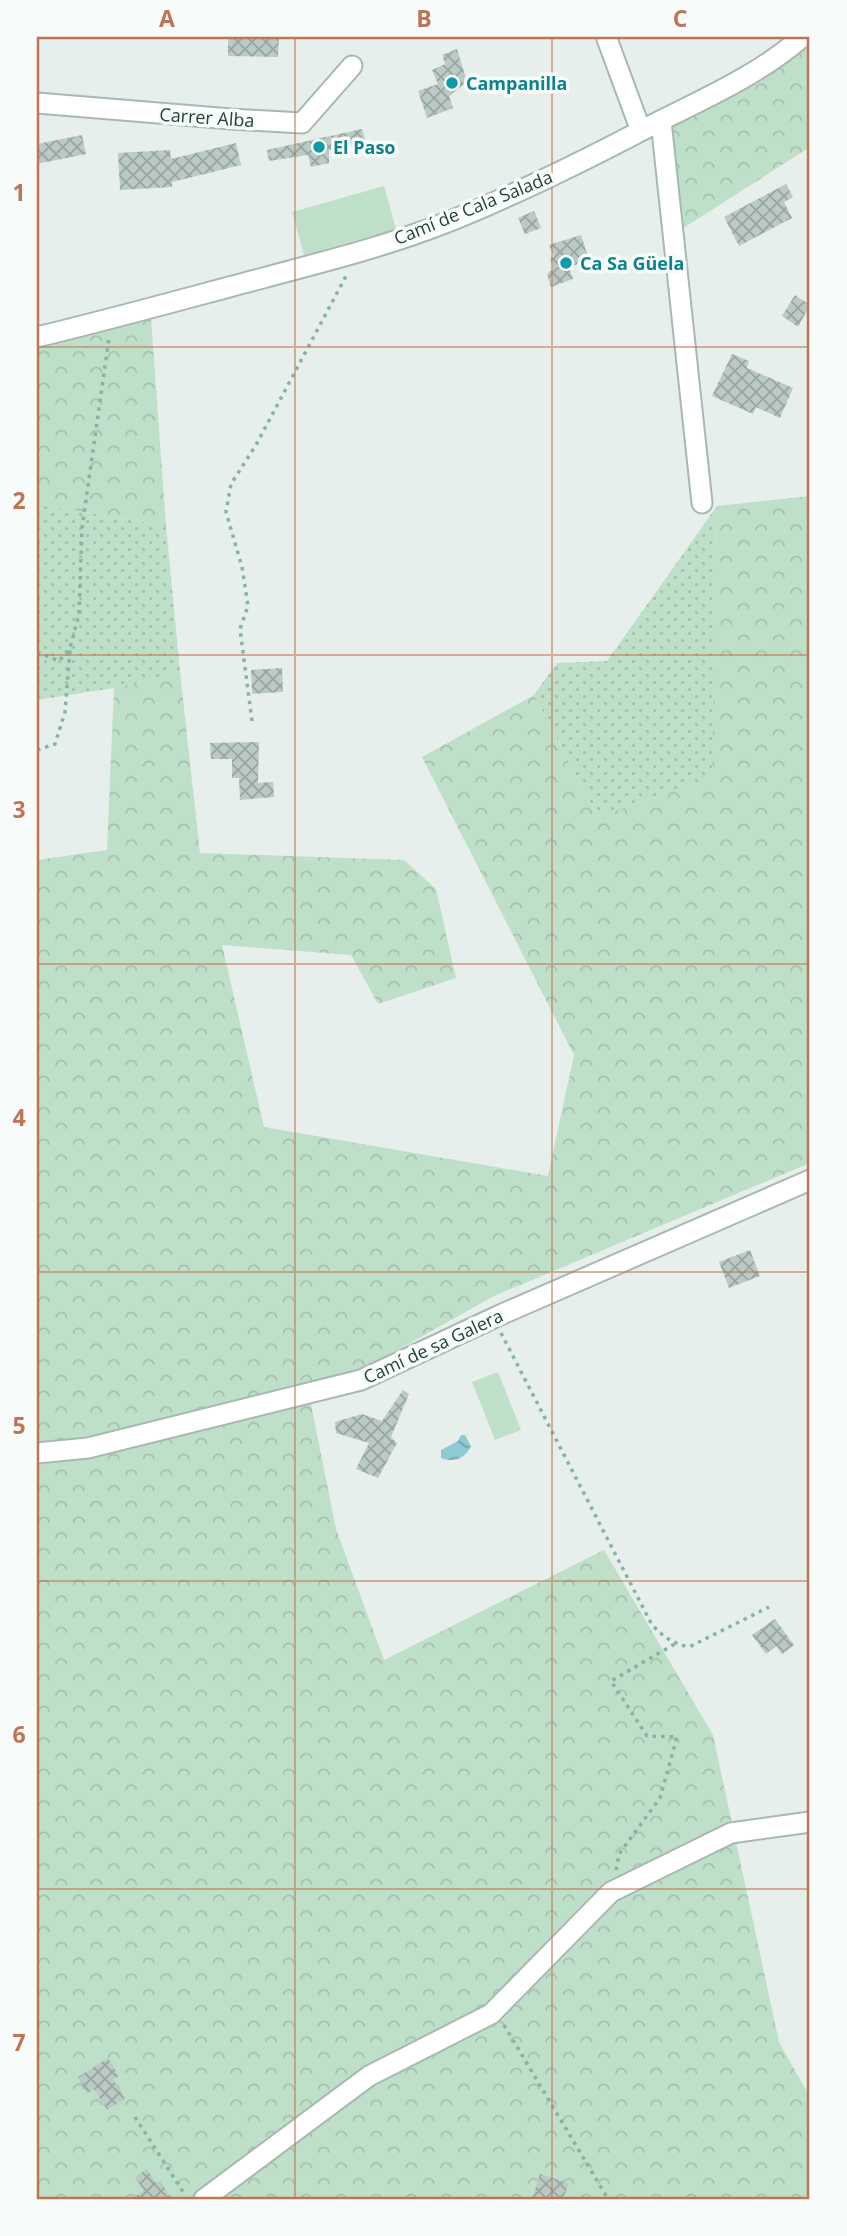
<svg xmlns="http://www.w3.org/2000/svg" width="847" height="2236" font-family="'Open Sans',sans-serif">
<defs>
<pattern id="grass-dots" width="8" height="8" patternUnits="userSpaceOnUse" patternTransform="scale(1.75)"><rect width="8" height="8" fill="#bfe0c8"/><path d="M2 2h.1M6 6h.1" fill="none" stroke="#a4c1ad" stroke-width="1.8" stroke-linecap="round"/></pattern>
<pattern id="forest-crowns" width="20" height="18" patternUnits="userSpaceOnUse" patternTransform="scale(1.75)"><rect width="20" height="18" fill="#bfe0c8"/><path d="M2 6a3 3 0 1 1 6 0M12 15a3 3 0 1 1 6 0" fill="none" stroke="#a4c1ad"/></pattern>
<pattern id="water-waves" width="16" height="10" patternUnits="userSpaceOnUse" patternTransform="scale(1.75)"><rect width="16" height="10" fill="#8ec9d4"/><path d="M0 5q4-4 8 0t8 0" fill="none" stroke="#74a5ad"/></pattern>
<pattern id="building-cross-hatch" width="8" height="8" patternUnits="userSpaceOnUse" patternTransform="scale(1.75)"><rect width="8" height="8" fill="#bbcac4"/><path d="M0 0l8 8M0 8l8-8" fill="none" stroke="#98a6a0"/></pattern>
</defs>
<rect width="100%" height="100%" fill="#e6efeb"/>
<path fill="url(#grass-dots)" d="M 37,504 L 166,526 L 180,672 L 114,688 L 37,700 Z
M 717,506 L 713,777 L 598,817 L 534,695 L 557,663 L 607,661 Z"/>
<path fill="url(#forest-crowns)" d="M 810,40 L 810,147 L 682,229 L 671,128 L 778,69 Z
M 151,318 L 166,526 L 37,504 L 37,339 Z
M 810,496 L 810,1163 L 494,1296 L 310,1399 L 336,1529 L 384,1660 L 604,1550 L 713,1735 L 779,2042 L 810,2097 L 810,2199 L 37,2199 L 37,860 L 107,850 L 114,688 L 180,672 L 200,853 L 404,860 L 436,889 L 456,978 L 378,1004 L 351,955 L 222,945 L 264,1127 L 548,1176 L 574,1055 L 422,757 L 534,695 L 598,817 L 712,777 L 717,506 Z"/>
<path fill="#bfe0c8" d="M 384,186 L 396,229 L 304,255 L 292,212 Z
M 498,1372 L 521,1430 L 495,1440 L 472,1382 Z"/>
<path fill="url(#water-waves)" d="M 461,1435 L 465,1435 L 471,1446 C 465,1459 454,1463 441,1458 L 441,1450 L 458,1441 Z"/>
<path fill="url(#building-cross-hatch)" d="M 228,37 L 279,37 L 278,57 L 228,56 Z
M 457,49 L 467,82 L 449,96 L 453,108 L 427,118 L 418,91 L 438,84 L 432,70 L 445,64 L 442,55 Z
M 362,129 L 366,143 L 329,150 L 329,163 L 311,167 L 308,155 L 269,161 L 267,150 Z
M 82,135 L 86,154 L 37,164 L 37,144 Z
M 236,143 L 241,165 L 172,182 L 172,187 L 120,190 L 118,153 L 170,150 L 171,159 Z
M 786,184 L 793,197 L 784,202 L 792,218 L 739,246 L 724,217 Z
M 534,211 L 541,228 L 525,234 L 518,218 Z
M 581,235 L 589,260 L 569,267 L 573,279 L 551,287 L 547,274 L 553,269 L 550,258 L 554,257 L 549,245 Z
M 795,295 L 810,305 L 798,327 L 782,316 Z
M 732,354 L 749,361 L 747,368 L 793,388 L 780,418 L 756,407 L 753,414 L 712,396 Z
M 282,668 L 283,692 L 252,694 L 251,670 Z
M 259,742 L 258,783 L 273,782 L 274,797 L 240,800 L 239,778 L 232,778 L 232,759 L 211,759 L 210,743 Z
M 750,1250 L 760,1276 L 729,1288 L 719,1262 Z
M 403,1390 L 409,1394 L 391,1437 L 397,1443 L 378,1478 L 356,1469 L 369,1443 L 336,1433 L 335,1422 L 362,1414 L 382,1421 Z
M 775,1619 L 794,1645 L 782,1654 L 776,1646 L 766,1654 L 752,1635 Z
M 108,2058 L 119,2076 L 113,2079 L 125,2099 L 107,2110 L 94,2089 L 87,2093 L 78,2077 Z
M 147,2169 L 156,2183 L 160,2181 L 172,2199 L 130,2199 L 144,2191 L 135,2177 Z
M 540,2174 L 569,2183 L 563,2199 L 532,2199 Z"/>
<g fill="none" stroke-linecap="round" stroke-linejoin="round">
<defs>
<path id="street" d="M 607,39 L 641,131
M 37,103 L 231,119 L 302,123 L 352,66
M 661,121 L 702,503
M 37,337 C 112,319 187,298 263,278 C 322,262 383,247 440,225 C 514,196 586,160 656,123 C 706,98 760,74 802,37
M 37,1453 L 88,1448 L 361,1380 L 500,1315 L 810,1180
M 204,2199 L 369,2076 L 491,2014 L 611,1892 L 731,1833 L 810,1822"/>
</defs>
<use href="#street" stroke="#a8b8b2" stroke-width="23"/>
<path stroke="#86b3a5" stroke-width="3.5" stroke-dasharray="3.5 5" stroke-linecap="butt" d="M 37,652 L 59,661 L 70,648 L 79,614 L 82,528 L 109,338
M 252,721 L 240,629 L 248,606 L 242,567 L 226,512 L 231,484 L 256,445 L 346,276
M 37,750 L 55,744 L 65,712 L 70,650
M 501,1333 L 652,1625 C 664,1637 672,1643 689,1647 L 769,1607
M 616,1870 L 619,1854 L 660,1798 L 677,1737 L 647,1736 L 611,1681 L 675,1644
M 504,2025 L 608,2199
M 135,2117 L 185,2195"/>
<use href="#street" stroke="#fff" stroke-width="19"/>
</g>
<path fill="none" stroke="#c07456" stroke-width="2" stroke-opacity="0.55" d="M 295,37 L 295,2199M 552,37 L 552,2199M 37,347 L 810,347M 37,655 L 810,655M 37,964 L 810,964M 37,1272 L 810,1272M 37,1581 L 810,1581M 37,1889 L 810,1889"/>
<g fill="#0f9aa8" stroke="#f7fbf9" stroke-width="2.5">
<circle cx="452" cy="83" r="7"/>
<circle cx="319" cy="147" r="7"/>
<circle cx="566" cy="263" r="7"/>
</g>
<g text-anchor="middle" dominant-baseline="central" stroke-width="7" stroke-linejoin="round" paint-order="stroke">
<g font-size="18" font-weight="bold" fill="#0d838f" stroke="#f7fbf9" text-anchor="start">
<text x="466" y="83">Campanilla</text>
<text x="333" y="147">El Paso</text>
<text x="580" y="263">Ca Sa Güela</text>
</g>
<g font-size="18" fill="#24423a" stroke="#f7fbf9">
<text transform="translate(207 117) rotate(4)">Carrer Alba</text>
<text transform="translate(473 207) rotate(-22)">Camí de Cala Salada</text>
<text transform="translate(433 1346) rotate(-25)">Camí de sa Galera</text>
</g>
</g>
<rect width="847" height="2236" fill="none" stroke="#f7fbf9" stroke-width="77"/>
<rect x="38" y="38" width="770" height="2160" fill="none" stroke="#c07456" stroke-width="2.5"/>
<g font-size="23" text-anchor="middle" font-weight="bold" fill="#c07456">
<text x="167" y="27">A</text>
<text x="424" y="27">B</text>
<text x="680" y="27">C</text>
<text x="19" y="201">1</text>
<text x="19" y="509">2</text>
<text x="19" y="818">3</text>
<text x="19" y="1126">4</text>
<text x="19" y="1434">5</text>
<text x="19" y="1743">6</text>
<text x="19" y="2051">7</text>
</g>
</svg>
